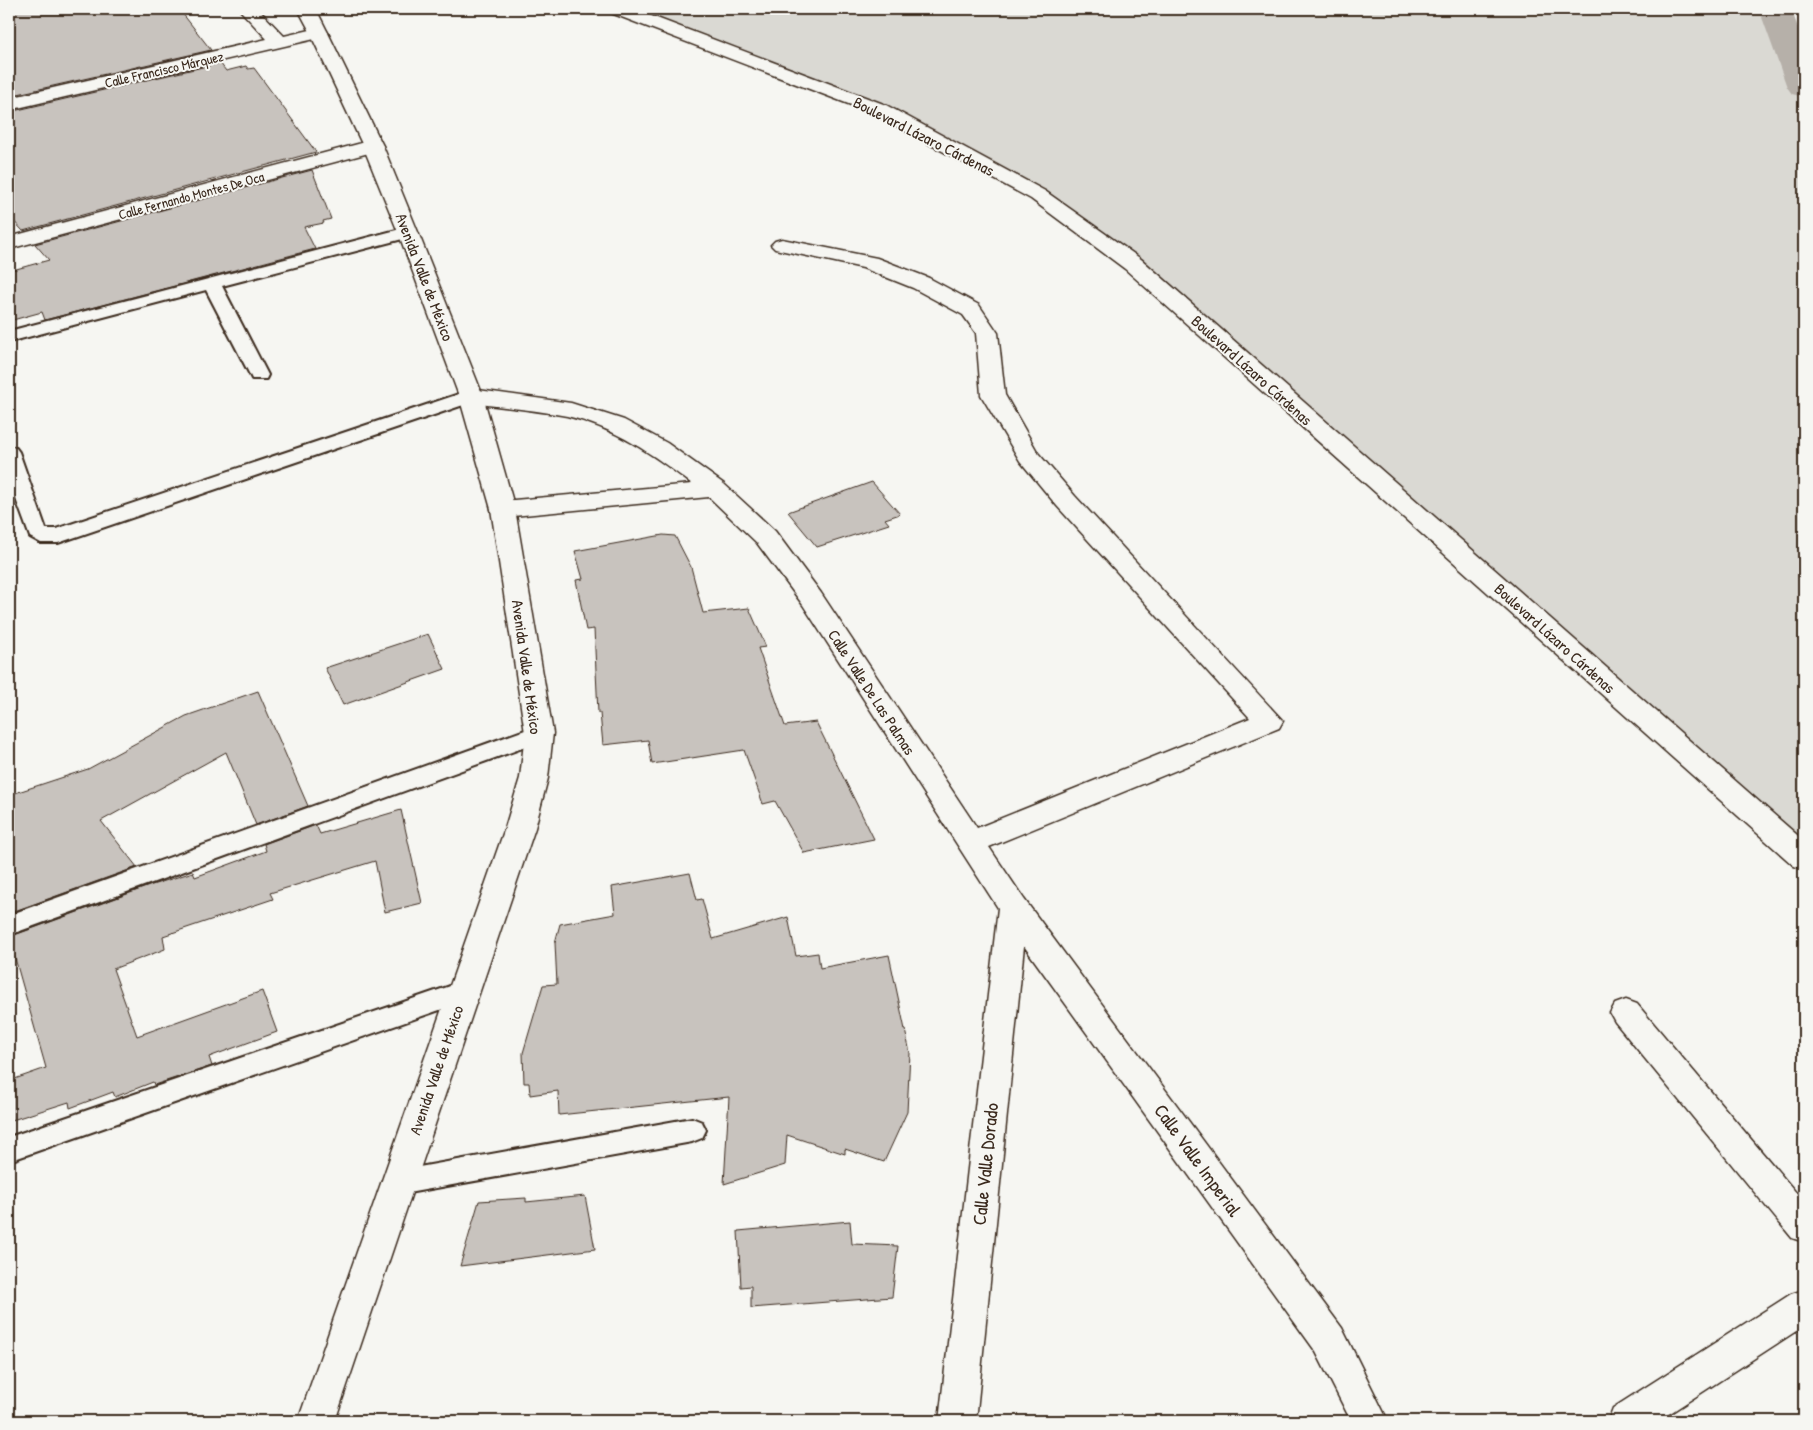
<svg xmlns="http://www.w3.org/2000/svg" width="1813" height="1430" font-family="'Patrick Hand',sans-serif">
<rect width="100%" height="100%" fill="#f6f6f2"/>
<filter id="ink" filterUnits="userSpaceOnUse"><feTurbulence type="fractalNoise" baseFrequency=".02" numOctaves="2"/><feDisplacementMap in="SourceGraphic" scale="10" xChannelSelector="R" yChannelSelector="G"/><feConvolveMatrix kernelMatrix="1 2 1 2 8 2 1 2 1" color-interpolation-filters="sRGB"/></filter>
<g filter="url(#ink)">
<path fill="#dad9d3" stroke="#8a8278" d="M 621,9 L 1775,9 L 1804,87 L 1804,871 L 1300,427 L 1219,340 L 1107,242 L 879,109 Z"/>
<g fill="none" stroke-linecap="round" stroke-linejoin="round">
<path fill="#b6b0a9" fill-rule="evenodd" d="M 1759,9 L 1791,9 L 1804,43 L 1804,97 L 1792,94 L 1787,87 Z"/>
</g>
<path fill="#c8c3be" stroke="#3b2a1e" d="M 9,9 L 179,9 L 211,50 L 9,96 Z
M 220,63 L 226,71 L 246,66 L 248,69 L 254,68 L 316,152 L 23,231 L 9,216 L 9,112 Z
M 312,170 L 331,219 L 323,221 L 324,223 L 304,227 L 315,249 L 45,320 L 42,312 L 9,321 L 9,271 L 49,260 L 35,244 Z
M 872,482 L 900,514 L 885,519 L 889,524 L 817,547 L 788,512 Z
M 663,535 L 675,536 L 691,567 L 703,613 L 749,608 L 766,647 L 758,648 L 785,726 L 816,722 L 874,839 L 804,853 L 775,801 L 763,804 L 744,750 L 652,764 L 648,740 L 603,745 L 600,713 L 598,713 L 594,629 L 586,630 L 576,580 L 583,579 L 575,551 Z
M 428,634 L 445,669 L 343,705 L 325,668 Z
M 258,691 L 308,806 L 256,825 L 226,752 L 101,821 L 137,867 L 9,913 L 9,795 L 88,769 L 186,716 Z
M 401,810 L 422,903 L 385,912 L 375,861 L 270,893 L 273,899 L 163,936 L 165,949 L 113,969 L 137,1036 L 262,991 L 277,1032 L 209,1057 L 212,1066 L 154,1085 L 153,1082 L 115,1097 L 113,1092 L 70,1108 L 69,1102 L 9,1121 L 9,1081 L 46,1068 L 9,937 L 152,885 L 193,872 L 195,877 L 266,851 L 264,844 L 316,825 L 320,834 Z
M 690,873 L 697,900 L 702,899 L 713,939 L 788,917 L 796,956 L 818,953 L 820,968 L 889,955 L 910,1053 L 907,1112 L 884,1162 L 845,1149 L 845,1154 L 787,1135 L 785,1165 L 724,1184 L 729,1097 L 559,1115 L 558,1091 L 530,1095 L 529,1083 L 524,1083 L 523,1053 L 543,985 L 557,984 L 555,943 L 560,924 L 615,914 L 612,887 Z
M 585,1196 L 595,1249 L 460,1266 L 479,1201 L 526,1198 L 526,1202 Z
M 850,1221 L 852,1244 L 898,1246 L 892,1297 L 751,1308 L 751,1286 L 741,1287 L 738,1231 Z"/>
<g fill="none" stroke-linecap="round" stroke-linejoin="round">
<defs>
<path id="service" d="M 408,227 L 414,228 L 417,232 L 414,236 L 222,286 L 268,375 L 266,379 L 252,379 L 250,375 L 206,290 L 9,342 L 9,331 Z
M 471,390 L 478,392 L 480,396 L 478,400 L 58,543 L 41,543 L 30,537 L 9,480 L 9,446 L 16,448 L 19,452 L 46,529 L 56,529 Z
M 539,725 L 547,727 L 550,733 L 547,739 L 9,935 L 9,915 Z
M 462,982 L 471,985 L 475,992 L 471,999 L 9,1161 L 9,1137 Z
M 692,1118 L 702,1122 L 706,1130 L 702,1138 L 692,1142 L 397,1195 L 387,1192 L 383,1183 L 387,1174 L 397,1171 Z"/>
<path id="minor" d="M 239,9 L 258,9 L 284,36 L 319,28 L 325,29 L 328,33 L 325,37 L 319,38 L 9,110 L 9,98 L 267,39 Z
M 373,140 L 380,142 L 383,146 L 380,150 L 9,249 L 9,237 Z
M 782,239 L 877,258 L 929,278 L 979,305 L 998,333 L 1005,395 L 1038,453 L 1075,496 L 1283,721 L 1279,728 L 989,847 L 1024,899 L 1342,1328 L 1388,1421 L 1351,1421 L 1316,1352 L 1024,946 L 976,1421 L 939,1421 L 998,908 L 803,605 L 757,543 L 709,497 L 503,517 L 494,515 L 491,509 L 494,503 L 503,501 L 692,484 C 654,455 614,427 567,416 C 536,410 503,407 471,403 L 463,401 L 459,396 L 463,391 L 471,389 L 571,403 L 624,420 L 667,443 L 724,484 L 775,531 L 821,593 L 977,828 L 1250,718 L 1057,506 L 1020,461 L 981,395 L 976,333 L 963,315 L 913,288 L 863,268 L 775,249 L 771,245 L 775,241 Z
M 1626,1000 L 1637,1004 L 1804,1202 L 1804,1242 L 1792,1238 L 1615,1022 L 1610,1013 L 1615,1004 Z
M 1804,1290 L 1804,1326 L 1658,1421 L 1608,1421 L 1613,1408 L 1791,1294 Z"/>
<path id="secondary" d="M 319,28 L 325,29 L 328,33 L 383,146 L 418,232 L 483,396 L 515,509 L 553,733 L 548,778 L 535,828 L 335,1421 L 298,1421 L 505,828 L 520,778 L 525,733 L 491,509 L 459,396 L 398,232 L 363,146 L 310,33 L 313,29 Z"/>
<path id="trunk" d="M 298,9 L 316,9 L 328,33 L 325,37 L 313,37 Z
M 608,9 L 633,9 L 886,105 L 1045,191 L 1141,259 L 1804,841 L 1804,869 L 1794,866 L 1125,269 L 1031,199 L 872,113 L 611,13 Z"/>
</defs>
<use href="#service" stroke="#3b2a1e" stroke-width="4"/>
<use href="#minor" stroke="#3b2a1e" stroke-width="3"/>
<use href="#secondary" stroke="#3b2a1e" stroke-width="3"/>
<use href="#trunk" stroke="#3b2a1e" stroke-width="3"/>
<use href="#service" fill="#f6f6f2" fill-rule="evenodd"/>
<use href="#minor" fill="#f6f6f2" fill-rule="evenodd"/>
<use href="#secondary" fill="#f6f6f2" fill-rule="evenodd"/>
<use href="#trunk" fill="#f6f6f2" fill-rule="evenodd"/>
</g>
</g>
<g text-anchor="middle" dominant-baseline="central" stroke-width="4" stroke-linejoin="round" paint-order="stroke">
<g font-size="14" fill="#3b2a1e" stroke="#f6f6f2">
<text transform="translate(164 69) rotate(-13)">Calle Francisco Márquez</text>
<text transform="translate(191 195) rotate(-15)">Calle Fernando Montes De Oca</text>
</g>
<g font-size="16" fill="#3b2a1e" stroke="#f6f6f2">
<text transform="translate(924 136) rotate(27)">Boulevard Lázaro Cárdenas</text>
<text transform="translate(425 277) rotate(69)">Avenida Valle de México</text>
<text transform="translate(1252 370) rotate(42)">Boulevard Lázaro Cárdenas</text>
<text transform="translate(1555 638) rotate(42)">Boulevard Lázaro Cárdenas</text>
<text transform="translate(527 667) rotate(82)">Avenida Valle de México</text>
<text transform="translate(872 692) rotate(57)">Calle Valle De Las Palmas</text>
<text transform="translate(436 1070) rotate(-71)">Avenida Valle de México</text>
</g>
<g font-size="19" fill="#3b2a1e" stroke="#f6f6f2">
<text transform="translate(1198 1160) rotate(54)">Calle Valle Imperial</text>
<text transform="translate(985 1164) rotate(-84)">Calle Valle Dorado</text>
</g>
</g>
<rect width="1813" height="1430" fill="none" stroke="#f6f6f2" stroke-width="30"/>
<rect x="15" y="15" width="1783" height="1400" fill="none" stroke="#3b2a1e" stroke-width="2" filter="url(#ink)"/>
</svg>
